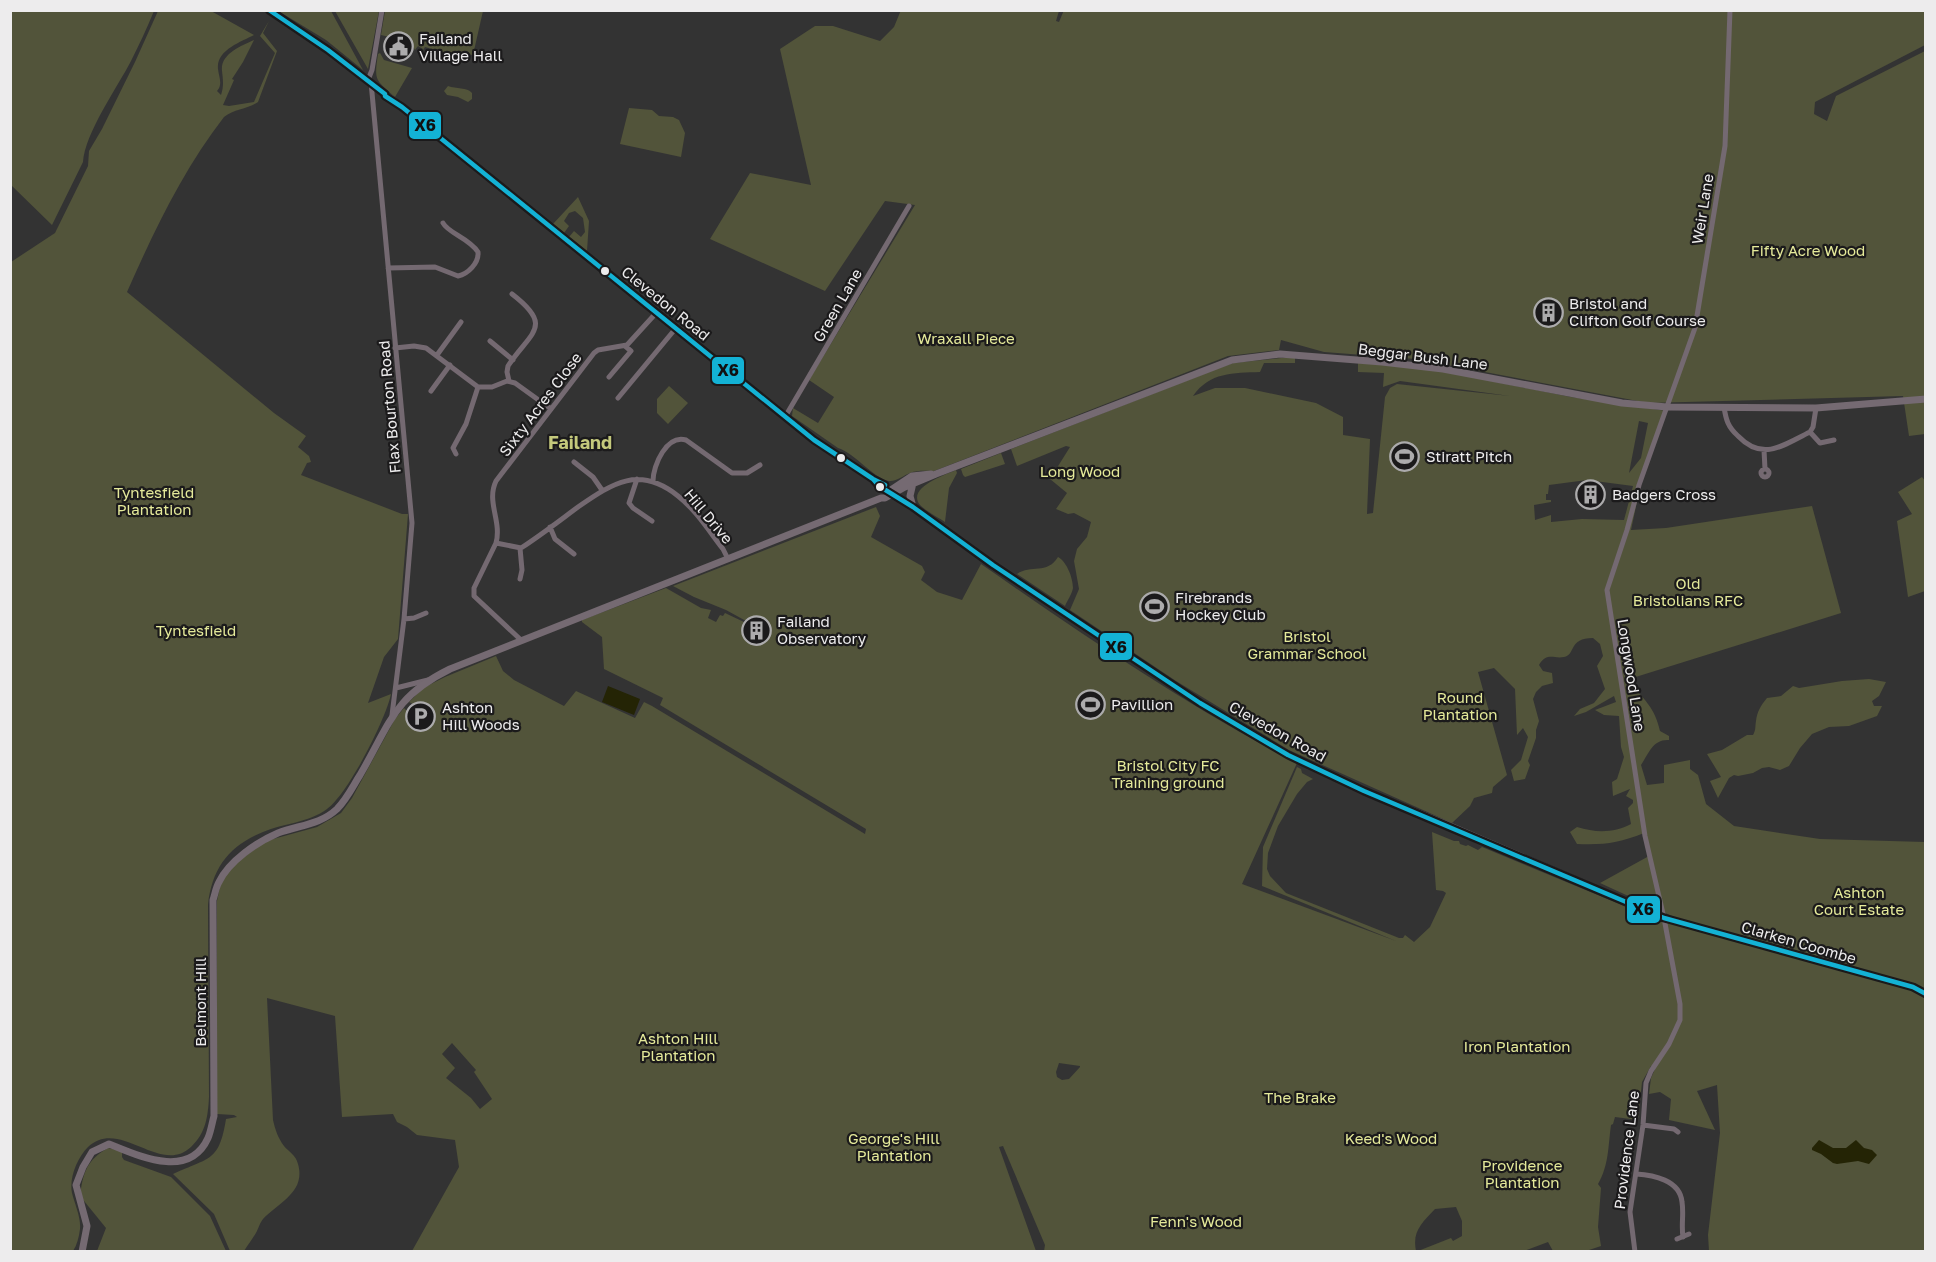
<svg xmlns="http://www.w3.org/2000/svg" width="1936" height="1262" font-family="'Golos Text',sans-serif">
<rect width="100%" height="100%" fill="#333"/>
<path fill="#52543a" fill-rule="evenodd" d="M 283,10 L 331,11 L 363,70 L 326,40 L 280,12 Z
M 901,10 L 1059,11 L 1056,21 L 1059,22 L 1064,10 L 1925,11 L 1925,45 L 1815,102 L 1814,114 L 1827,121 L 1836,96 L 1925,51 L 1925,434 L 1909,436 L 1903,396 L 1648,403 L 1416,359 L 1324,352 L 1281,340 L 1279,350 L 1228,356 L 934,471 C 926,471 918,470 910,473 C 904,475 896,482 889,481 C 873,478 856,454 838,448 L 792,416 L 793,408 L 818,423 L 834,397 L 809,380 L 915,205 L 885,201 L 825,291 L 710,239 L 750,173 L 811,185 L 780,49 L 815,26 L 833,26 L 880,41 L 894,27 Z
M 10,11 L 154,11 C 147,28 139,45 131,61 C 117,88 85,133 83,162 L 52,225 L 11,185 Z
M 158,11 L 211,11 L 254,35 C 241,42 216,50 218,69 C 219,78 223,84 217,91 L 221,95 C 224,86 223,80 222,71 C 220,54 241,46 254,40 L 243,62 L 232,79 L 234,80 L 223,105 L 229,106 L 254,102 L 275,53 L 260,36 L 269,21 L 263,33 L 277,51 L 258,102 C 248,109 234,109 224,117 C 183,170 154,231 127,292 L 274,413 L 306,436 L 298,447 L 309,456 L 311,462 L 307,463 L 301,475 L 402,514 L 408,514 L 398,639 L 384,657 L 368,703 L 391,694 C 386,719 348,794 327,809 C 308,823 284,823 263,832 C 229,846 212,868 208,905 L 209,1097 C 208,1116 206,1133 191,1147 C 160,1176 120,1117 88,1147 C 77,1158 69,1178 72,1193 C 75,1205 81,1217 80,1229 C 79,1237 77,1245 73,1251 L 11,1251 L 11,262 L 55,233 L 88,166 L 89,151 L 102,129 L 135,62 Z
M 335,11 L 379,11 L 368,69 Z
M 385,11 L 483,11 L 473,55 L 443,52 L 425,47 L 420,55 L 423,49 L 418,46 L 415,50 L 410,42 L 381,35 Z
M 380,53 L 384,60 L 412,68 L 395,97 C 375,79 374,81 378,54 Z
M 448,86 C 456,89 467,87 472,93 L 472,99 L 468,102 L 458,97 L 447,95 L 444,91 Z
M 629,108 L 652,110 L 659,116 L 673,117 L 679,120 L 685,133 L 681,157 L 620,144 Z
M 578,197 L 589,221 L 587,251 L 569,237 L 574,231 L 581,237 L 585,232 L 583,218 L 575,211 L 569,213 L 564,221 L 569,226 L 564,233 L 553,224 Z
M 1281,358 L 1295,358 L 1295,363 L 1264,363 L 1260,372 C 1233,373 1210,372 1193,396 L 1215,388 L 1245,388 L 1316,403 L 1343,417 L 1343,435 L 1370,439 L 1367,514 L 1373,513 L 1385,397 L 1390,388 L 1397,384 L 1510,396 L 1400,381 L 1383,387 L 1384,373 L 1358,372 L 1358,363 L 1427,368 L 1571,397 L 1667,411 L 1642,478 L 1631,530 L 1666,528 L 1812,506 L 1841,613 L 1626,680 C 1644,698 1655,708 1660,731 L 1669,736 L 1669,740 C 1653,739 1649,753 1641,765 L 1647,785 L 1664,783 L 1664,765 L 1690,760 L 1690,769 L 1698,775 L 1706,804 L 1734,826 L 1820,839 L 1925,842 L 1925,1251 L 1709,1251 L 1708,1235 L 1720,1133 L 1717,1085 L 1697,1091 L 1715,1130 L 1669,1120 L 1671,1099 L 1660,1092 L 1649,1094 L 1651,1078 L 1655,1069 L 1651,1066 L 1642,1082 L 1638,1120 L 1615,1117 L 1613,1124 L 1611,1125 C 1608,1147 1609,1165 1598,1184 L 1601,1188 L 1598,1227 L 1601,1246 L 1586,1251 L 1553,1251 L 1548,1242 L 1524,1251 L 1418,1251 L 1451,1238 L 1453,1241 L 1462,1236 L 1462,1221 L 1456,1207 L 1435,1209 C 1422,1223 1412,1231 1416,1251 L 1044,1251 L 1045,1245 L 1003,1146 L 999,1147 L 1036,1251 L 412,1251 L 459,1167 L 455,1140 L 417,1135 L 407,1127 L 397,1122 L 393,1114 L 342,1117 L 335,1016 L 267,998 L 273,1120 C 275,1129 278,1138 284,1146 C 289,1152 296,1155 298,1164 C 306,1192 279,1202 263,1219 C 259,1224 258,1231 254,1236 C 251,1241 247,1246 244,1251 L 230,1251 L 214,1214 L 173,1174 C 210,1157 219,1162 226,1119 L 237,1117 L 234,1115 L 217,1114 L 217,901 L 221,882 L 232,866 L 266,841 L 317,827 L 341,813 L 352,798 L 395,719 L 404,708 L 419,723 L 429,725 L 431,714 L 409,702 L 423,688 L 445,677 L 496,656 L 503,671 L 514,680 L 564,706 L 576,691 L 635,718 L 644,702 L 652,706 L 865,834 L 866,829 L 660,705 L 663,698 L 604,669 L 602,637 L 582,622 L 582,620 L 666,588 L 701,608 L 711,610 L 708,618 L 716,622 L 720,615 L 723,616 L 725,613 L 744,622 L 747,629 L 756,634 L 761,630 L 757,627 L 726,610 L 694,597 L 673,586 L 876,507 L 880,516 L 871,537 L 922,566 L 925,572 L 921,580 L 937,592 L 962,600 L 981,564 C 1083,635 1187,706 1297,763 L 1242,884 L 1396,941 L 1262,886 L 1263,847 L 1297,767 L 1301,769 L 1302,773 L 1313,779 L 1307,782 L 1297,794 L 1278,826 L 1268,853 L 1267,869 L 1270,876 L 1286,893 L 1399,938 L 1403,938 L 1405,935 L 1414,942 L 1430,927 L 1446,893 L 1443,891 L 1436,890 L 1432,832 L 1454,841 L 1459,841 L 1460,844 L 1466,846 L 1468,845 L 1478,850 L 1482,847 L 1656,919 L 1675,925 L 1674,917 L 1600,883 L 1649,856 L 1644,833 C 1619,843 1605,845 1577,844 L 1570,832 L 1577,827 C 1596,833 1614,833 1631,824 L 1628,808 L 1633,803 L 1633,800 L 1626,796 L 1630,789 L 1613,796 L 1612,782 L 1617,779 L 1624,757 L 1621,747 L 1619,716 L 1604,715 L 1595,710 L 1616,702 L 1614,696 L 1586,712 L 1574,716 L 1580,709 L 1594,703 L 1605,689 L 1597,666 L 1603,656 L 1600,644 L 1593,638 C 1568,638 1576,655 1564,657 C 1553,659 1547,652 1539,665 L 1543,671 L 1552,673 L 1553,683 L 1542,686 L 1536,692 L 1533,699 L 1539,721 L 1536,730 L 1536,738 L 1528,761 L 1530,765 L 1525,779 L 1514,781 L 1511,770 L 1521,760 L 1528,737 L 1523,728 L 1517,735 L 1515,689 L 1494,668 L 1478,672 L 1507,775 L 1493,787 L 1492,793 L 1474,798 L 1470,806 L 1452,823 L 1289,750 L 1176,681 L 1070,610 L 1079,589 L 1074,561 L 1077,549 L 1087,537 L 1091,522 L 1074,513 L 1068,514 L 1056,509 L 1067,493 L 1050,479 L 1070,447 L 1066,446 L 1017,466 L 1011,449 L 1219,368 L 1233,363 ZM 1639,421 L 1648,423 L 1641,458 L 1629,473 ZM 1587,480 L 1633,486 L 1624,520 L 1582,519 L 1551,522 L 1551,515 L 1535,520 L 1534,505 L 1551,502 L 1551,500 L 1546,500 L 1546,494 L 1548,494 L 1549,485 ZM 452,1043 L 476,1070 L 474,1072 L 492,1099 L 480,1109 L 471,1098 L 446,1078 L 455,1068 L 442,1054 ZM 1059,1063 L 1080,1066 L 1080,1067 L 1069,1079 L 1062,1080 L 1057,1077 L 1056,1072 Z
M 669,386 L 688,403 L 668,424 L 657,413 L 657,399 Z
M 1001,453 L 1005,464 L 965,477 L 963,475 L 961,469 Z
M 956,470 L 957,473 L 949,488 L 945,522 C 939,518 920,508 918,502 C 911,486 945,475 956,470 Z
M 1922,477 L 1926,482 L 1925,591 L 1908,597 L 1897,521 L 1912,514 L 1898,492 Z
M 1058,557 C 1067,562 1073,578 1073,588 C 1072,594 1067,601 1065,606 L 1017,574 C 1031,564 1047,575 1058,557 Z
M 1869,679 L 1886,682 L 1879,696 L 1872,701 L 1874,706 L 1882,706 L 1877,716 L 1849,726 L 1829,727 L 1812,734 L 1800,748 L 1789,766 L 1780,770 L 1769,767 L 1762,768 L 1753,773 L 1738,776 L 1734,775 L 1729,778 L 1718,798 L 1710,781 L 1721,777 L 1707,754 L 1722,750 L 1747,735 L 1753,735 C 1756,730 1755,727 1756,721 C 1757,712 1761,705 1767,698 L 1781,696 L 1793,686 L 1799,688 L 1842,681 Z
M 108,1148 L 122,1151 L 122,1157 L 124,1160 L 171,1177 L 210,1216 L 226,1251 L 97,1251 L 106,1228 L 80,1196 C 83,1172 87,1160 108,1148 Z"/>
<path fill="#242405" d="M 608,686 L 640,699 L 634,715 L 602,702 Z
M 1819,1140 L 1833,1148 L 1846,1148 L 1856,1140 L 1864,1148 L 1872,1150 L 1877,1155 L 1869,1164 L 1858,1161 L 1837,1164 L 1833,1163 L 1821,1154 L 1812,1150 L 1812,1148 Z"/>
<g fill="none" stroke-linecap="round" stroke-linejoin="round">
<path stroke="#746971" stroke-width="5" d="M 368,80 L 372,70 L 382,10
M 371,82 L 412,523 L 404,619 L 392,715
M 388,268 L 435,267 L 458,276 C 468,274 479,263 478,252 C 469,238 448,233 443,223
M 490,341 L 513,360
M 395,348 L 414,346 L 426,348 L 478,387 L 492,387 L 507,381 L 515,383 L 551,409
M 437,355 L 461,322
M 609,377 L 631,351 L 625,346
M 509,381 L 507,372 L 508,366 C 530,332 555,327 512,294
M 431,391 L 450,365
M 618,398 L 676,328
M 1724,407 C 1726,420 1728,427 1738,436 C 1763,462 1783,445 1810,432 L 1813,427 L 1816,408
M 785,417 L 909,206
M 1810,432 L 1820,443 L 1834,440
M 1764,450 L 1765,469
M 456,454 L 453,448 L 466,424 L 478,387
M 574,462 L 593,477 L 602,490
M1761 473a4 4 0 1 1 8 0a4 4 0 1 1-8 0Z
M 637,479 L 629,503 L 633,508 L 652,521
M 653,481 C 653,465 667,434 686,440 L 732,473 L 747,473 L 760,465
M 550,527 L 555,539 L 574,554
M 496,543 C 502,521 486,502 496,481 L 594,353 L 598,350 L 627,345 L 657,312
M 520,548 L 522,570 L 520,579
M 404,619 L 414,618 L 426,613
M 521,640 L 474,596 L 474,588 L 496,543 L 521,548 C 541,535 559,521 578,507 C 613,483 639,465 678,496 C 696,510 709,531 723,549 L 728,559
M 396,688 L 428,680
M 1643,1125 L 1674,1129 L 1678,1132
M 1636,1174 C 1653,1175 1680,1180 1682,1202 C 1684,1214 1681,1225 1683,1237
M 1677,1239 L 1689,1234
M 1635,1252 L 1630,1212 L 1643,1125 L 1646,1083 L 1651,1071 L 1669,1044 L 1680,1020 L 1680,1004 L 1664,918 L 1645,836 L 1607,590 L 1627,530 L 1639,485 L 1695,328 L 1725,146 L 1730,10"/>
<path stroke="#756a72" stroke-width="7" d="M 268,10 C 310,35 347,63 385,94 L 385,96 L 390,98 L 402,107 L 785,417 L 818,443 L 875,480
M 873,479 L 879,486 L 913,507 L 993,565 L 1200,703 L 1288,755 L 1364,791 L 1443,823 L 1664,918 L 1913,987 L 1926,994
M 913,483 L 910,496 L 913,507
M 888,492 L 912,476 L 931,474
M 82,1252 L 87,1226 L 76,1185 L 83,1167 L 92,1152 L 109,1144 C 139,1156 189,1180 208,1138 C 211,1131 212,1123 214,1116 L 213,900 C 215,894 216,887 219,882 C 229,861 257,842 278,833 C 299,825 320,825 337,809 C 347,799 353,786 360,775 C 390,724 393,697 450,669 L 881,498 L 885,498 L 905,487 L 936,474 L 1232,360 L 1280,354 L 1382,362 L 1443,369 L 1622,403 L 1667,407 L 1816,408 L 1926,399"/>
<defs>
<path id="bus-1" d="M 269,10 L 328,50 L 385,94 L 385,96 L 402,107 L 814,440 L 873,479 L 885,485
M 873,479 L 879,486 L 913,507 L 993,565 L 1200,703 L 1288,755 L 1364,791 L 1664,918 L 1913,987 L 1926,994"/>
</defs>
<use href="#bus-1" stroke="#1b1a1b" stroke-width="9"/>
<use href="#bus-1" stroke="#13b2d5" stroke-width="4.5"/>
</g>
<defs>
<symbol id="civic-ring" viewBox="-11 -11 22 22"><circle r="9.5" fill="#1b1a1b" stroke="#acabac" stroke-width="1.5"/><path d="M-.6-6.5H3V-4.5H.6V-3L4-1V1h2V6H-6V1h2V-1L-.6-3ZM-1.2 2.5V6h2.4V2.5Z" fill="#acabac"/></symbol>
<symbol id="building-ring" viewBox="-11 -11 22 22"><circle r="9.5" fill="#1b1a1b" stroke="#acabac" stroke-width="1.5"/><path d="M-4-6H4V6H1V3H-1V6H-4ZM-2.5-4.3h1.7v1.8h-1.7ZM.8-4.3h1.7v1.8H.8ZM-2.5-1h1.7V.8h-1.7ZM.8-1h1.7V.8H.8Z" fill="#acabac"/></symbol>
<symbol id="stadium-ring" viewBox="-11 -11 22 22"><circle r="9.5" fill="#1b1a1b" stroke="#acabac" stroke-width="1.5"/><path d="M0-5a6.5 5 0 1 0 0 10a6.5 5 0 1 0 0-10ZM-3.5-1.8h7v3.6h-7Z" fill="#acabac"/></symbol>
<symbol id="parking-ring" viewBox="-11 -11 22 22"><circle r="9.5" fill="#1b1a1b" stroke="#acabac" stroke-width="1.5"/><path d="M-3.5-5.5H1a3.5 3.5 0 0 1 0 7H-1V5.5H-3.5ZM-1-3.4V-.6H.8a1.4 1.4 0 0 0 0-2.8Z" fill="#acabac"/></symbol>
</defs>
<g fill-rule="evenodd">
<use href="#civic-ring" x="382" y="30" width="33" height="33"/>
<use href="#building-ring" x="1532" y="296" width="33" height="33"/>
<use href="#stadium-ring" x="1388" y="440" width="33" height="33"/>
<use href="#building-ring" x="1574" y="478" width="33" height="33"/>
<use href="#stadium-ring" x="1138" y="590" width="33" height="33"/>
<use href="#building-ring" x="740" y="614" width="33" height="33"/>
<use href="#stadium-ring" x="1074" y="688" width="33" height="33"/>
<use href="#parking-ring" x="404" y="700" width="33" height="33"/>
</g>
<g fill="#edeced" stroke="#1b1a1b" stroke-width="2">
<circle cx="605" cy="271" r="5"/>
<circle cx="841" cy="458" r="5"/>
<circle cx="880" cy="487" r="5"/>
</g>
<g text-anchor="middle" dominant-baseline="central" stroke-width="4.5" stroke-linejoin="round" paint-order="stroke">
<g font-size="15" fill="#edeced" stroke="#1b1a1b" text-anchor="start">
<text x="419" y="38">Failand<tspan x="419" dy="17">Village Hall</tspan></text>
<text x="1569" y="303">Bristol and<tspan x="1569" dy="17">Clifton Golf Course</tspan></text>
<text x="1426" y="456">Stiratt Pitch</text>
<text x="1612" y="494">Badgers Cross</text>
<text x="1175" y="597">Firebrands<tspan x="1175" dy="17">Hockey Club</tspan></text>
<text x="777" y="621">Failand<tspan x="777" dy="17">Observatory</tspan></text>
<text x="1111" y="704">Pavillion</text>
<text x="442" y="707">Ashton<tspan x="442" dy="17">Hill Woods</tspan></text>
</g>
<g font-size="15" fill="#edeced" stroke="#1b1a1b">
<text transform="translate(1702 209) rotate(-81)">Weir Lane</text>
<text transform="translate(666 303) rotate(39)">Clevedon Road</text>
<text transform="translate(837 305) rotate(-60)">Green Lane</text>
<text transform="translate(1423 356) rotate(7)">Beggar Bush Lane</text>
<text transform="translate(540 404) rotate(-53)">Sixty Acres Close</text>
<text transform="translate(389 407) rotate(-95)">Flax Bourton Road</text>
<text transform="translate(709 516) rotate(50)">Hill Drive</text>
<text transform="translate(1632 675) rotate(81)">Longwood Lane</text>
<text transform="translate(1278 731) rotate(29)">Clevedon Road</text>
<text transform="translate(1799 942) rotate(16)">Clarken Coombe</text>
<text transform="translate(200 1002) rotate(-90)">Belmont Hill</text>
<text transform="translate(1626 1150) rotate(-83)">Providence Lane</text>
</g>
<g font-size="15" fill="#e5ea9a" stroke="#1b1a1b">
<text x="1808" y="250">Fifty Acre Wood</text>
<text x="966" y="338">Wraxall Piece</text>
<text x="1080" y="471">Long Wood</text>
<text x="154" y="492">Tyntesfield<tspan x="154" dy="17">Plantation</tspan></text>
<text x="1688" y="583">Old<tspan x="1688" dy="17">Bristolians RFC</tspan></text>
<text x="196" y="630">Tyntesfield</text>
<text x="1307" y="636">Bristol<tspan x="1307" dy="17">Grammar School</tspan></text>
<text x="1460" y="697">Round<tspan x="1460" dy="17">Plantation</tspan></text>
<text x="1168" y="765">Bristol City FC<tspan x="1168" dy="17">Training ground</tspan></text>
<text x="1859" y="892">Ashton<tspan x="1859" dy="17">Court Estate</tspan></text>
<text x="678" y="1038">Ashton Hill<tspan x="678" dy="17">Plantation</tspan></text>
<text x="1517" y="1046">Iron Plantation</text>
<text x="1300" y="1097">The Brake</text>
<text x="894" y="1138">George's Hill<tspan x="894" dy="17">Plantation</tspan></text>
<text x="1391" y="1138">Keed's Wood</text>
<text x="1522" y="1165">Providence<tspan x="1522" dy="17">Plantation</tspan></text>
<text x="1196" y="1221">Fenn's Wood</text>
</g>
<g font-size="18" font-weight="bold" fill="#c4c97c" stroke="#1b1a1b">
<text x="580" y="442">Failand</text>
</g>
</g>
<g stroke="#1b1a1b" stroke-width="2">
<rect x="408" y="111" width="34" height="29" rx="6" fill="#13b2d5"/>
<rect x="711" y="356" width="34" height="29" rx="6" fill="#13b2d5"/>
<rect x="1099" y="632" width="34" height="29" rx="6" fill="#13b2d5"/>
<rect x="1626" y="895" width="35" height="29" rx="6" fill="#13b2d5"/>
</g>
<g font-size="16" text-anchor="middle" font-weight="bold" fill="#111">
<text x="425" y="131">X6</text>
<text x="728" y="376">X6</text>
<text x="1116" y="653">X6</text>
<text x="1643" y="915">X6</text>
</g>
<rect width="1936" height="1262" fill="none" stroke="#edeced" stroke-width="24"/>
</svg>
